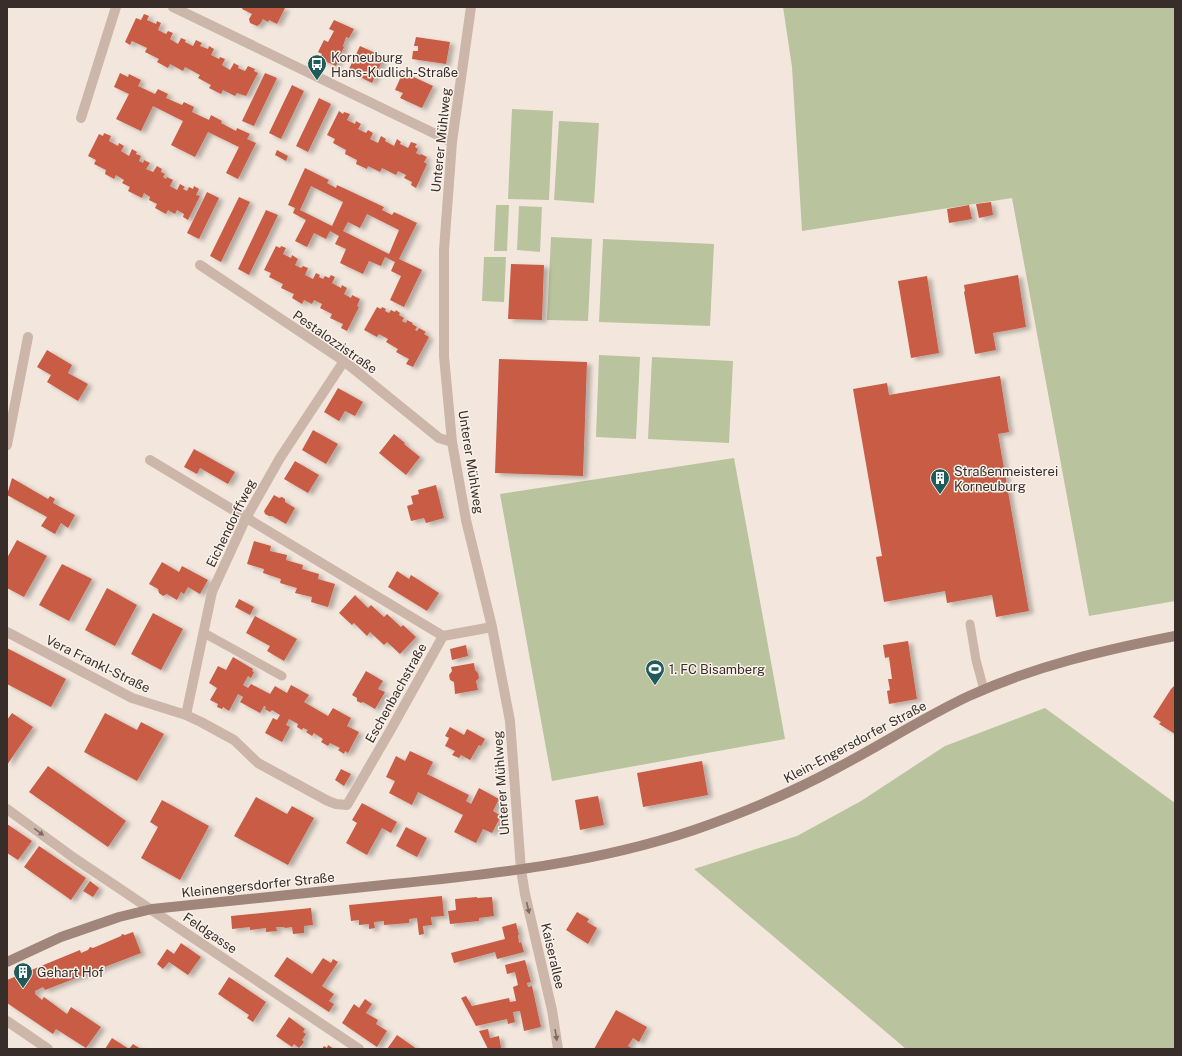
<svg xmlns="http://www.w3.org/2000/svg" width="1182" height="1056" font-family="'Public Sans',sans-serif">
<defs>
<filter id="shadow"><feDropShadow dx="4.5" dy="2.5" stdDeviation="2" flood-color="#0004"/></filter>
</defs>
<rect width="100%" height="100%" fill="#f3e7dd"/>
<path fill="#b9c39d" d="M 783,7 L 1175,7 L 1175,601 L 1089,616 L 1012,198 L 802,231 L 792,67 Z
M 512,109 L 553,111 L 549,200 L 508,199 Z
M 559,121 L 599,123 L 594,203 L 554,200 Z
M 496,205 L 509,205 L 507,251 L 494,251 Z
M 519,206 L 542,207 L 540,252 L 517,250 Z
M 551,237 L 592,239 L 588,321 L 547,320 Z
M 603,239 L 714,244 L 710,326 L 599,322 Z
M 484,257 L 506,257 L 504,302 L 482,301 Z
M 599,355 L 640,357 L 636,439 L 596,437 Z
M 652,357 L 733,361 L 729,443 L 648,439 Z
M 734,458 L 785,739 L 552,781 L 500,494 Z
M 1045,708 L 1175,803 L 1175,1049 L 906,1049 L 694,869 L 797,836 L 861,801 L 945,746 Z"/>
<path fill="#c95c45" fill-rule="evenodd" filter="url(#shadow)" d="M 243,7 L 282,7 L 285,8 L 277,24 L 269,20 L 268,22 L 263,19 L 260,24 L 257,26 L 250,23 L 249,19 L 252,14 L 242,9 Z
M 144,14 L 149,16 L 147,20 L 156,24 L 157,21 L 161,23 L 158,30 L 166,34 L 168,31 L 173,33 L 170,39 L 178,44 L 181,38 L 186,40 L 185,42 L 193,46 L 196,40 L 202,43 L 200,46 L 208,49 L 209,46 L 214,49 L 211,55 L 219,59 L 220,57 L 225,59 L 222,65 L 230,70 L 234,63 L 239,66 L 238,68 L 245,71 L 248,66 L 255,69 L 254,71 L 258,73 L 246,96 L 237,93 L 235,96 L 223,90 L 221,94 L 209,88 L 211,85 L 198,78 L 200,75 L 185,67 L 183,71 L 170,64 L 168,68 L 157,62 L 159,59 L 145,52 L 147,48 L 132,41 L 130,45 L 125,42 L 136,18 L 141,20 Z
M 334,20 L 354,29 L 349,38 L 346,37 L 343,46 L 344,47 L 336,66 L 320,59 L 322,54 L 318,52 L 324,40 L 328,42 L 334,31 L 329,29 Z
M 416,37 L 450,42 L 446,64 L 412,59 L 413,51 L 418,51 L 418,46 L 414,46 Z
M 360,46 L 384,57 L 372,83 L 348,71 Z
M 403,72 L 433,86 L 422,108 L 400,98 L 403,93 L 395,90 Z
M 120,73 L 128,77 L 129,74 L 141,80 L 138,86 L 155,94 L 158,89 L 168,94 L 166,98 L 182,105 L 184,102 L 194,107 L 192,112 L 209,120 L 211,115 L 222,121 L 221,123 L 236,131 L 237,128 L 250,134 L 247,139 L 256,143 L 238,179 L 226,173 L 239,147 L 208,132 L 195,157 L 171,145 L 183,121 L 153,106 L 141,131 L 116,119 L 129,94 L 114,87 Z
M 265,73 L 277,78 L 254,126 L 242,121 Z
M 292,85 L 304,91 L 281,139 L 269,133 Z
M 319,98 L 331,104 L 308,152 L 296,146 Z
M 339,111 L 343,114 L 344,112 L 350,114 L 347,120 L 355,124 L 356,121 L 361,124 L 358,129 L 366,133 L 368,130 L 373,133 L 370,139 L 378,143 L 381,136 L 386,139 L 385,141 L 394,146 L 397,139 L 401,142 L 400,144 L 408,148 L 411,142 L 417,144 L 415,147 L 418,149 L 416,153 L 420,155 L 421,154 L 427,157 L 424,162 L 427,164 L 416,188 L 411,185 L 412,182 L 404,178 L 406,175 L 398,171 L 396,175 L 382,168 L 380,172 L 368,166 L 367,169 L 356,164 L 357,160 L 345,154 L 346,150 L 333,143 L 335,139 L 327,135 Z
M 104,133 L 111,136 L 109,141 L 118,146 L 119,143 L 124,146 L 121,151 L 129,156 L 132,149 L 137,152 L 136,154 L 141,156 L 139,161 L 143,163 L 144,160 L 150,163 L 146,169 L 153,172 L 157,166 L 162,169 L 161,172 L 165,174 L 163,177 L 166,179 L 167,177 L 173,180 L 170,186 L 177,190 L 180,184 L 185,187 L 183,189 L 187,191 L 189,187 L 193,189 L 194,186 L 199,189 L 196,195 L 200,196 L 188,220 L 183,217 L 184,214 L 177,210 L 175,214 L 168,210 L 166,214 L 155,208 L 157,204 L 149,200 L 150,197 L 144,193 L 142,198 L 128,191 L 130,187 L 122,183 L 124,180 L 116,175 L 114,179 L 105,174 L 106,170 L 94,164 L 96,160 L 88,156 L 99,134 L 103,136 Z
M 277,150 L 288,156 L 286,161 L 275,155 Z
M 305,168 L 329,180 L 327,183 L 336,188 L 337,185 L 384,207 L 382,210 L 392,215 L 394,212 L 417,223 L 399,259 L 422,270 L 404,307 L 390,300 L 401,276 L 391,271 L 395,262 L 385,257 L 381,266 L 369,261 L 363,274 L 340,263 L 346,249 L 335,244 L 339,236 L 330,231 L 326,239 L 314,233 L 307,247 L 295,241 L 306,220 L 293,213 L 295,208 L 288,205 ZM 311,186 L 343,202 L 332,226 L 300,210 ZM 367,214 L 399,230 L 389,254 L 343,231 L 348,222 L 360,228 Z
M 207,192 L 219,198 L 199,239 L 187,233 Z
M 239,197 L 250,202 L 221,262 L 210,256 Z
M 991,202 L 993,215 L 979,218 L 976,204 Z
M 969,205 L 972,219 L 949,223 L 947,209 Z
M 266,210 L 278,215 L 249,275 L 238,269 Z
M 276,246 L 280,248 L 281,246 L 286,248 L 283,254 L 291,258 L 292,255 L 298,259 L 295,265 L 301,268 L 303,266 L 308,268 L 305,275 L 313,279 L 316,273 L 320,275 L 319,277 L 323,279 L 325,276 L 329,278 L 331,275 L 335,277 L 332,283 L 341,288 L 342,285 L 347,288 L 344,294 L 351,298 L 352,295 L 360,299 L 357,306 L 359,307 L 347,331 L 341,328 L 343,324 L 330,318 L 332,314 L 320,308 L 322,304 L 314,300 L 312,304 L 304,300 L 302,304 L 292,298 L 294,294 L 281,288 L 283,284 L 269,277 L 271,273 L 264,270 Z
M 511,264 L 544,265 L 542,320 L 508,319 Z
M 1018,275 L 1026,327 L 993,333 L 996,350 L 975,354 L 964,292 L 965,291 L 964,285 Z
M 927,276 L 939,353 L 911,358 L 898,281 Z
M 377,307 L 381,309 L 382,307 L 386,309 L 385,311 L 389,313 L 391,310 L 395,312 L 396,310 L 400,313 L 399,315 L 404,318 L 402,321 L 406,323 L 407,320 L 413,323 L 412,324 L 417,327 L 415,330 L 417,331 L 419,328 L 426,332 L 424,334 L 429,337 L 413,367 L 406,364 L 409,359 L 396,352 L 398,349 L 386,342 L 388,339 L 379,334 L 377,337 L 364,330 Z
M 47,350 L 72,365 L 68,373 L 88,384 L 78,401 L 47,382 L 51,375 L 37,367 Z
M 499,359 L 587,362 L 583,476 L 495,473 Z
M 1000,376 L 1009,432 L 998,434 L 1029,611 L 996,617 L 992,595 L 947,603 L 945,591 L 884,602 L 876,557 L 882,556 L 853,389 L 887,383 L 889,395 Z
M 338,388 L 363,402 L 355,416 L 345,411 L 339,421 L 324,412 Z
M 313,430 L 338,444 L 326,464 L 302,450 Z
M 394,434 L 405,443 L 404,444 L 420,457 L 406,475 L 379,453 Z
M 194,449 L 235,472 L 228,484 L 200,468 L 197,474 L 184,467 Z
M 295,461 L 319,475 L 308,493 L 284,479 Z
M 12,478 L 48,499 L 50,496 L 55,499 L 53,503 L 75,515 L 68,528 L 61,523 L 55,534 L 41,526 L 47,517 L 7,495 Z
M 436,485 L 444,518 L 426,523 L 424,518 L 411,521 L 407,506 L 413,504 L 411,496 L 419,494 L 418,490 Z
M 274,495 L 279,498 L 282,497 L 285,499 L 285,502 L 295,508 L 286,524 L 272,516 L 269,516 L 265,514 L 264,511 Z
M 17,540 L 47,556 L 24,597 L 7,588 L 7,558 Z
M 254,541 L 271,546 L 270,551 L 287,555 L 286,560 L 303,565 L 302,569 L 319,574 L 318,579 L 335,584 L 328,607 L 311,602 L 312,597 L 295,593 L 297,588 L 280,583 L 281,579 L 263,573 L 264,569 L 247,564 Z
M 162,562 L 179,572 L 182,566 L 208,580 L 200,594 L 188,587 L 184,594 L 181,592 L 177,600 L 167,594 L 163,596 L 159,593 L 158,589 L 149,584 Z
M 62,564 L 92,579 L 69,621 L 39,605 Z
M 397,571 L 409,579 L 411,575 L 439,593 L 427,611 L 388,587 Z
M 107,588 L 137,605 L 115,646 L 85,630 Z
M 355,595 L 368,608 L 371,605 L 384,617 L 387,614 L 401,627 L 403,625 L 416,637 L 400,654 L 387,642 L 384,645 L 370,632 L 367,636 L 354,623 L 352,625 L 339,613 Z
M 239,599 L 254,607 L 250,615 L 235,607 Z
M 153,613 L 183,629 L 161,670 L 131,654 Z
M 255,616 L 297,639 L 284,661 L 267,651 L 270,646 L 246,633 Z
M 908,641 L 917,699 L 889,704 L 887,691 L 890,690 L 888,679 L 892,679 L 889,657 L 885,658 L 883,645 Z
M 466,645 L 468,656 L 452,660 L 450,649 Z
M 7,648 L 66,679 L 51,707 L 7,684 Z
M 233,657 L 253,669 L 252,671 L 254,672 L 251,678 L 248,676 L 243,685 L 248,688 L 251,684 L 270,694 L 275,686 L 287,693 L 291,685 L 309,695 L 304,702 L 328,716 L 333,708 L 351,718 L 347,726 L 359,732 L 348,753 L 345,751 L 344,754 L 338,750 L 340,748 L 330,743 L 328,746 L 321,742 L 323,739 L 314,733 L 312,736 L 306,732 L 308,730 L 303,728 L 302,730 L 297,727 L 298,724 L 289,719 L 286,725 L 290,727 L 282,742 L 265,733 L 273,718 L 277,720 L 280,715 L 272,710 L 270,712 L 265,709 L 266,707 L 264,706 L 260,713 L 240,702 L 243,697 L 238,694 L 229,711 L 223,707 L 222,709 L 217,707 L 218,704 L 210,700 L 217,688 L 209,683 L 218,666 L 226,670 Z
M 474,663 L 475,670 L 478,673 L 479,678 L 476,681 L 478,690 L 455,694 L 454,682 L 450,680 L 449,675 L 452,671 L 451,667 Z
M 366,671 L 383,681 L 378,689 L 385,692 L 375,709 L 363,702 L 361,703 L 357,701 L 357,698 L 352,695 Z
M 1175,685 L 1175,734 L 1159,724 L 1161,722 L 1153,717 L 1171,689 Z
M 12,713 L 33,727 L 7,765 L 7,720 Z
M 105,713 L 137,730 L 141,722 L 164,734 L 137,781 L 84,752 Z
M 450,727 L 464,735 L 467,729 L 485,739 L 481,746 L 479,745 L 470,760 L 461,755 L 459,758 L 452,755 L 455,751 L 445,746 L 449,738 L 445,736 Z
M 410,751 L 433,762 L 427,774 L 469,795 L 466,801 L 471,804 L 479,788 L 499,799 L 493,811 L 501,816 L 492,833 L 483,829 L 476,843 L 454,832 L 463,815 L 418,792 L 412,805 L 389,793 L 395,781 L 386,777 L 396,756 L 405,761 Z
M 702,761 L 708,795 L 643,807 L 637,773 Z
M 48,766 L 126,821 L 108,847 L 29,792 Z
M 341,769 L 351,774 L 344,786 L 335,780 Z
M 598,796 L 604,825 L 580,830 L 575,800 Z
M 256,797 L 287,814 L 292,806 L 314,818 L 288,865 L 234,836 Z
M 162,800 L 209,826 L 180,880 L 141,858 L 158,827 L 150,822 Z
M 362,803 L 397,822 L 391,833 L 382,828 L 367,855 L 346,843 L 357,823 L 352,820 Z
M 7,824 L 32,841 L 18,860 L 7,853 Z
M 406,827 L 427,838 L 417,857 L 396,846 Z
M 39,846 L 86,878 L 71,900 L 24,867 Z
M 90,881 L 99,888 L 93,897 L 83,891 Z
M 442,896 L 444,916 L 431,917 L 432,925 L 423,926 L 424,934 L 419,935 L 417,918 L 409,919 L 409,923 L 384,925 L 384,921 L 374,922 L 375,928 L 369,929 L 369,924 L 359,925 L 359,920 L 351,921 L 349,905 Z
M 477,897 L 477,898 L 492,897 L 494,916 L 479,918 L 479,921 L 450,924 L 448,911 L 456,910 L 455,899 Z
M 311,908 L 313,925 L 304,926 L 304,933 L 293,934 L 292,927 L 285,928 L 284,927 L 276,927 L 277,931 L 266,932 L 266,928 L 250,930 L 250,927 L 232,929 L 231,916 Z
M 577,912 L 589,919 L 587,922 L 597,928 L 588,944 L 566,930 Z
M 516,923 L 519,935 L 518,935 L 519,943 L 521,942 L 524,952 L 497,959 L 495,952 L 454,963 L 451,953 L 505,939 L 502,927 Z
M 133,932 L 141,953 L 45,990 L 43,987 L 35,991 L 35,994 L 42,1000 L 44,997 L 67,1014 L 71,1007 L 101,1027 L 86,1048 L 56,1029 L 53,1034 L 7,1003 L 7,980 L 80,950 L 81,953 L 88,950 L 90,947 L 93,948 L 121,936 L 122,934 L 125,935 Z
M 181,943 L 201,957 L 188,975 L 169,962 L 163,969 L 157,964 L 167,949 L 174,954 Z
M 287,957 L 312,974 L 323,958 L 331,963 L 333,959 L 338,962 L 322,986 L 334,994 L 329,1001 L 334,1004 L 329,1012 L 274,976 Z
M 525,960 L 531,982 L 527,983 L 528,987 L 532,986 L 541,1027 L 524,1031 L 520,1011 L 513,1012 L 515,1022 L 508,1024 L 507,1019 L 476,1026 L 461,998 L 466,996 L 472,1006 L 509,998 L 510,1002 L 516,1001 L 513,987 L 518,985 L 515,972 L 507,974 L 505,965 Z
M 229,977 L 266,1002 L 253,1022 L 247,1018 L 249,1015 L 218,994 Z
M 365,999 L 372,1004 L 366,1013 L 378,1020 L 376,1024 L 387,1031 L 377,1047 L 342,1023 L 354,1004 L 359,1008 Z
M 616,1010 L 647,1027 L 639,1042 L 633,1038 L 628,1046 L 633,1049 L 594,1049 Z
M 289,1017 L 305,1029 L 303,1032 L 306,1034 L 302,1040 L 304,1042 L 299,1048 L 294,1044 L 292,1047 L 276,1036 Z
M 488,1029 L 490,1038 L 499,1036 L 501,1048 L 488,1049 L 479,1031 Z
M 397,1035 L 414,1047 L 416,1049 L 387,1049 Z
M 112,1038 L 129,1049 L 105,1049 Z
M 133,1044 L 141,1049 L 129,1049 Z
M 328,1045 L 334,1049 L 322,1049 L 324,1046 L 327,1048 Z"/>
<g fill="none" stroke-linecap="round" stroke-linejoin="round">
<path stroke="#ccb6a9" stroke-width="9" d="M 970,624 L 976,660 L 984,690
M 204,633 L 282,676"/>
<path stroke="#ccb6a9" stroke-width="10" d="M 173,7 L 452,142
M 471,7 L 452,142 L 444,250 L 444,356 L 452,442 L 466,520 L 492,627 L 510,721 L 521,870 L 525,894 L 552,1010 L 558,1049
M 81,118 L 116,7
M 200,265 L 344,361 L 439,438 L 452,442
M 7,445 L 28,337
M 150,460 L 443,636
M 7,632 L 132,698 L 186,715 L 201,722 L 234,740 L 258,763 L 328,801 L 336,804 L 347,805 L 390,731 L 443,636 L 492,627
M 186,715 L 212,592 L 246,518 L 280,458 L 344,361
M 7,809 L 74,858 L 359,1049"/>
<path stroke="#ccb6a9" stroke-width="10" d="M 7,1021 L 48,1049"/>
<path stroke="#a0857a" stroke-width="10" d="M 7,962 L 61,937 L 119,917 L 152,909 C 232,901 312,893 393,884 C 494,874 596,863 694,830 C 743,813 791,793 837,768 C 881,745 924,717 969,696 C 1035,666 1104,650 1175,636"/>
</g>
<defs><path id="oneway-solid" d="M-6-.8H1V-3.2L6.5 0L1 3.2V.8H-6Z"/></defs>
<g fill="#7b6b63">
<use href="#oneway-solid" transform="translate(39 832) rotate(36)"/>
<use href="#oneway-solid" transform="translate(528 908) rotate(77)"/>
<use href="#oneway-solid" transform="translate(556 1035) rotate(81)"/>
</g>
<defs>
<symbol id="bus-pin" viewBox="-11 -11 22 30"><path d="M0 17L-7.5 6A9.5 9.5 0 1 1 7.5 6Z" fill="#1d5c5b" stroke="#faf2ea"/><path d="M-5-6H5V4H4V6H2V4H-2V6H-4V4H-5ZM-3.5-4V0h7V-4ZM-3.5 1.2v1.5H-2V1.2ZM2 1.2v1.5H3.5V1.2Z" fill="#fff"/></symbol>
<symbol id="building-pin" viewBox="-11 -11 22 30"><path d="M0 17L-7.5 6A9.5 9.5 0 1 1 7.5 6Z" fill="#1d5c5b" stroke="#faf2ea"/><path d="M-4-6H4V6H1V3H-1V6H-4ZM-2.5-4.3h1.7v1.8h-1.7ZM.8-4.3h1.7v1.8H.8ZM-2.5-1h1.7V.8h-1.7ZM.8-1h1.7V.8H.8Z" fill="#fff"/></symbol>
<symbol id="stadium-pin" viewBox="-11 -11 22 30"><path d="M0 17L-7.5 6A9.5 9.5 0 1 1 7.5 6Z" fill="#1d5c5b" stroke="#faf2ea"/><path d="M0-5a6.5 5 0 1 0 0 10a6.5 5 0 1 0 0-10ZM-3.5-1.8h7v3.6h-7Z" fill="#fff"/></symbol>
</defs>
<g fill-rule="evenodd">
<use href="#bus-pin" x="306" y="53" width="22" height="30"/>
<use href="#building-pin" x="929" y="467" width="22" height="30"/>
<use href="#stadium-pin" x="644" y="658" width="22" height="30"/>
<use href="#building-pin" x="12" y="961" width="22" height="30"/>
</g>
<g text-anchor="middle" dominant-baseline="central" stroke-width="3" stroke-linejoin="round" paint-order="stroke">
<g font-size="13" fill="#392d29" stroke="#faf2ea" text-anchor="start">
<text x="331" y="57">Korneuburg<tspan x="331" dy="15">Hans-Kudlich-Straße</tspan></text>
<text x="954" y="471">Straßenmeisterei<tspan x="954" dy="15">Korneuburg</tspan></text>
<text x="669" y="669">1. FC Bisamberg</text>
<text x="37" y="972">Gehart Hof</text>
</g>
<g font-size="13" fill="#392d29" stroke="#faf2ea">
<text transform="translate(441 140) rotate(-84)">Unterer Mühlweg</text>
<text transform="translate(335 342) rotate(35)">Pestalozzistraße</text>
<text transform="translate(471 462) rotate(81)">Unterer Mühlweg</text>
<text transform="translate(231 523) rotate(-64)">Eichendorffweg</text>
<text transform="translate(98 664) rotate(26)">Vera Frankl-Straße</text>
<text transform="translate(396 693) rotate(-61)">Eschenbachstraße</text>
<text transform="translate(855 742) rotate(-28)">Klein-Engersdorfer Straße</text>
<text transform="translate(501 783) rotate(-94)">Unterer Mühlweg</text>
<text transform="translate(258 885) rotate(-6)">Kleinengersdorfer Straße</text>
<text transform="translate(210 933) rotate(34)">Feldgasse</text>
<text transform="translate(553 956) rotate(77)">Kaiserallee</text>
</g>
</g>
<rect width="1182" height="1056" fill="none" stroke="#392d29" stroke-width="16"/>
</svg>
